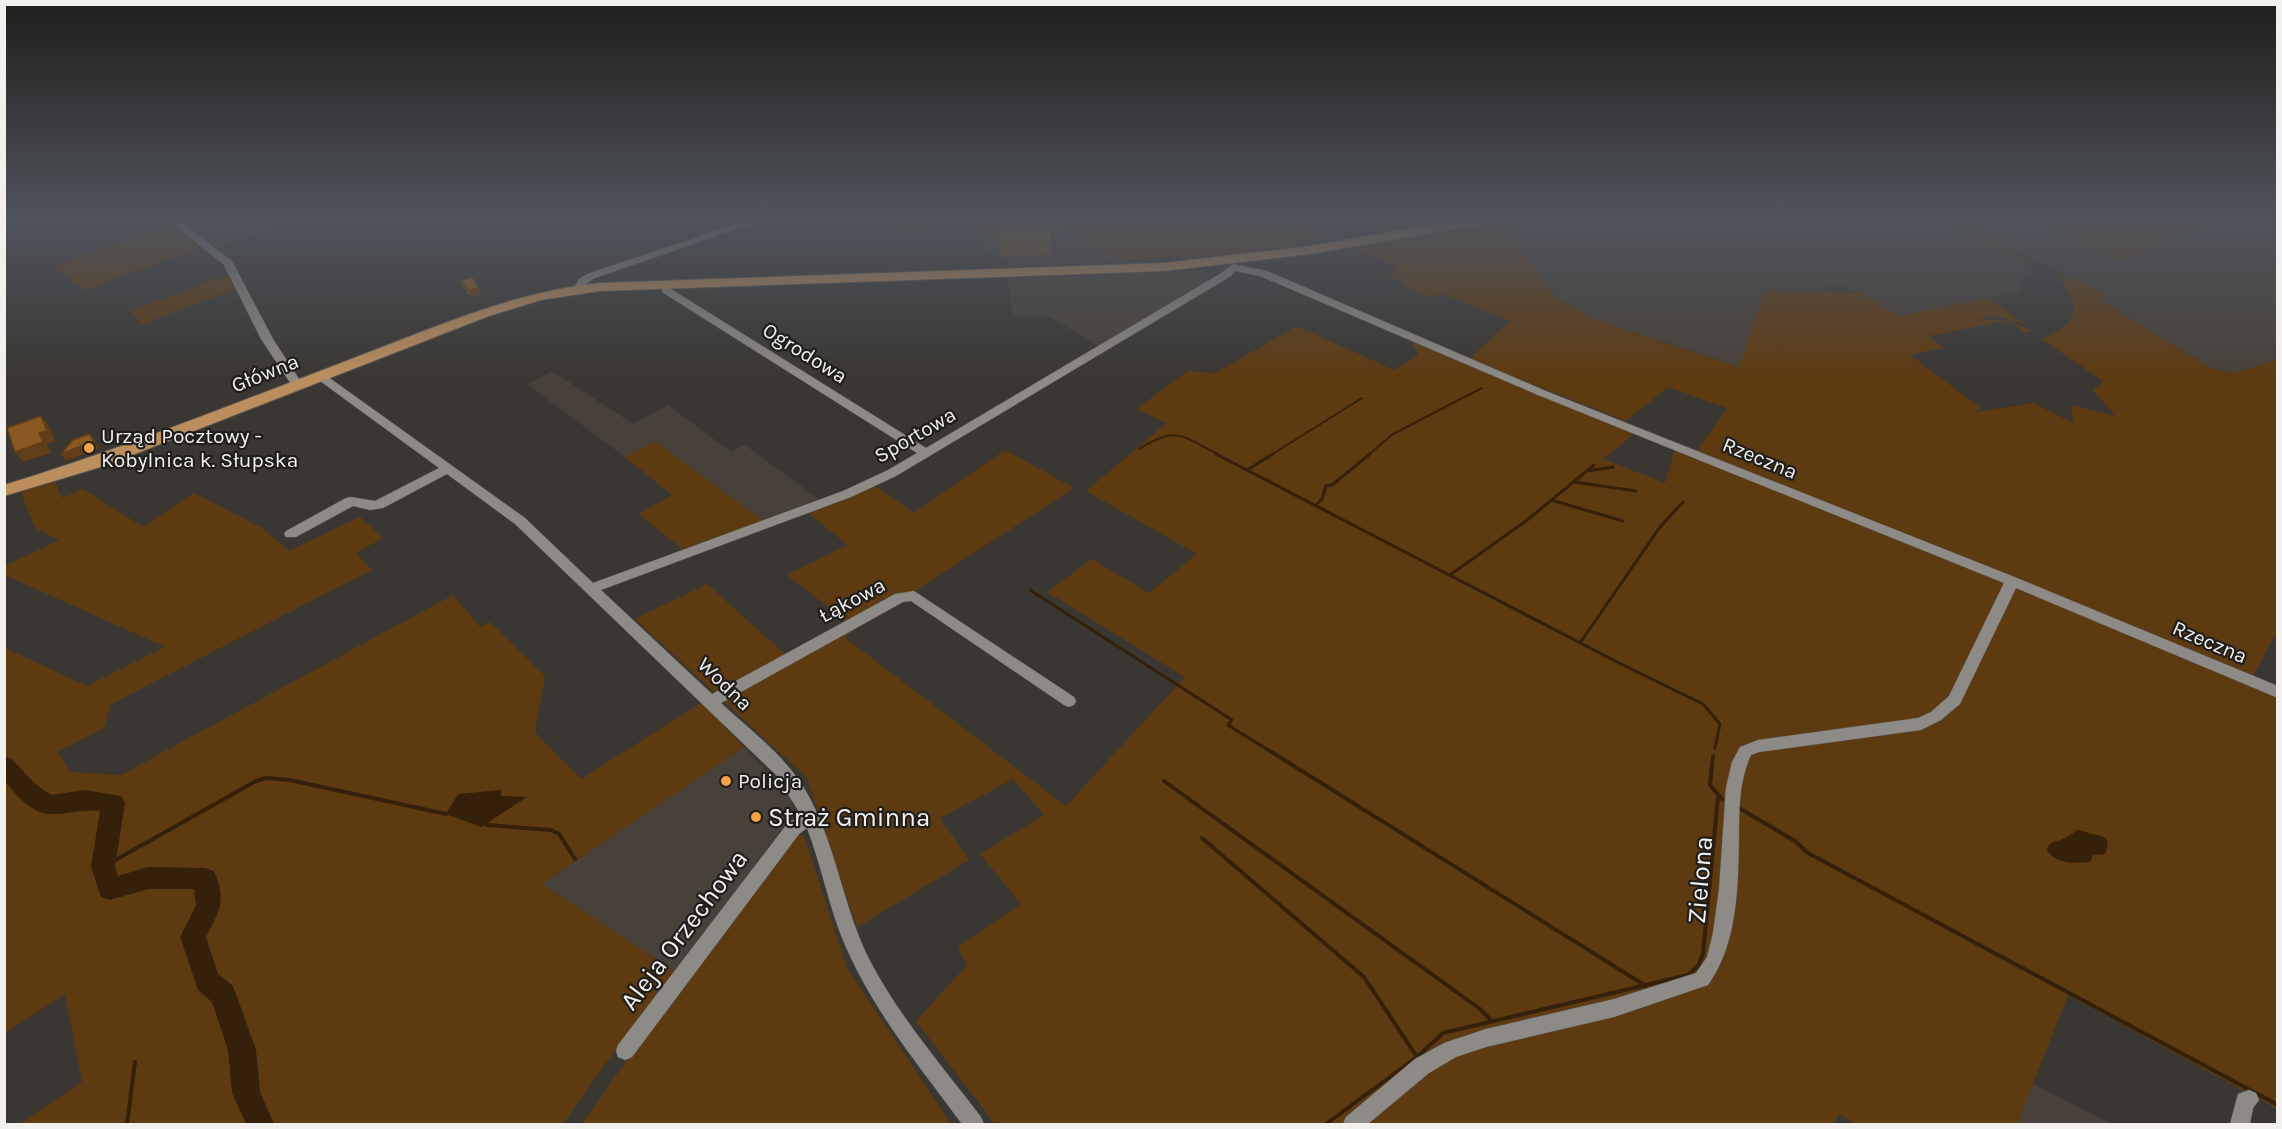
<svg xmlns="http://www.w3.org/2000/svg" width="2282" height="1129" font-family="Karla,sans-serif">
<rect width="100%" height="100%" fill="#3a3733"/>
<path fill="#484139" d="M 220,219 L 305,219 L 212,249 L 185,229 Z
M 1046,219 L 1125,262 L 1016,266 L 976,244 Z
M 1508,219 L 1933,219 L 2035,266 L 2017,283 L 2023,291 L 1899,316 L 1848,287 L 1824,286 L 1826,290 L 1823,292 L 1764,291 L 1740,367 L 1592,318 L 1543,288 L 1496,221 Z
M 1962,219 L 2045,219 L 2037,223 L 2122,260 L 2168,239 L 2227,219 L 2277,219 L 2277,359 L 2235,373 L 2210,368 L 2102,300 L 2105,296 L 2066,274 L 1997,243 L 2005,239 Z
M 1205,270 L 1209,280 L 1099,346 L 1050,317 L 1013,315 L 1008,278 Z
M 552,371 L 633,424 L 668,405 L 731,452 L 745,445 L 821,501 L 763,521 L 655,441 L 625,457 L 527,384 Z
M 744,747 L 785,790 L 791,799 L 793,810 L 790,817 L 677,973 L 542,884 Z
M 2032,1083 L 2111,1124 L 2017,1124 Z"/>
<path fill="#5e3a11" d="M 886,219 L 944,219 L 911,234 Z
M 956,219 L 1045,219 L 990,239 Z
M 1046,219 L 1278,219 L 1277,227 L 1308,222 L 1324,240 L 1239,253 L 1120,260 Z
M 1515,219 L 1581,219 L 1547,227 L 1543,224 L 1507,230 L 1547,288 L 1553,295 L 1592,318 L 1739,367 L 1764,291 L 1823,292 L 1831,291 L 1831,289 L 1834,292 L 1860,293 L 1899,316 L 1987,298 L 2027,325 L 1996,316 L 1980,318 L 1983,320 L 2004,320 L 2034,331 L 2025,333 L 2011,323 L 2000,322 L 1929,336 L 1944,348 L 1910,355 L 1982,409 L 1969,413 L 2033,403 L 2073,423 L 2071,405 L 2115,416 L 2093,390 L 2103,381 L 2041,339 C 2081,322 2082,307 2056,275 L 2076,280 L 2105,296 L 2102,301 L 2210,368 L 2235,373 L 2277,359 L 2277,632 L 2252,677 L 2277,691 L 2277,1109 L 2068,995 L 2017,1124 L 1856,1124 L 1839,1114 L 1833,1124 L 995,1124 L 916,1021 L 967,965 L 958,947 L 1021,904 L 980,854 L 1044,815 L 1013,779 L 940,818 L 969,860 L 857,927 L 807,778 L 635,619 L 707,584 L 786,655 L 846,621 L 787,575 L 848,545 L 808,513 L 847,499 L 875,486 L 914,513 L 1005,450 L 1074,488 L 844,637 L 1066,806 L 1185,677 L 1047,592 L 1092,559 L 1149,593 L 1197,554 L 1086,491 L 1167,423 L 1136,409 L 1188,371 L 1215,373 L 1297,326 L 1394,370 L 1419,355 L 1411,340 L 1634,434 L 1603,459 L 1665,483 L 1675,450 L 1693,456 L 1727,408 L 1668,387 L 1626,421 L 1469,359 L 1510,321 L 1440,293 L 1432,298 L 1404,287 L 1406,284 L 1387,276 L 1397,267 L 1353,248 Z
M 1933,219 L 1939,219 C 1958,228 2025,254 2035,266 Z
M 1945,219 L 1962,219 L 2005,239 L 1997,243 Z
M 2045,219 L 2187,219 L 2194,222 L 2201,219 L 2227,219 L 2168,239 L 2122,260 L 2036,223 Z
M 1428,220 L 1432,225 L 1378,234 L 1371,230 Z
M 171,223 L 203,247 L 85,290 L 53,267 Z
M 230,274 L 237,289 L 141,324 L 130,311 Z
M 655,441 L 763,521 L 682,549 L 639,514 L 672,495 L 625,457 Z
M 55,482 L 62,498 L 83,489 L 143,527 L 194,493 L 262,528 L 289,551 L 360,517 L 383,538 L 356,553 L 372,570 L 111,704 L 104,728 L 58,752 L 70,772 L 121,775 L 453,595 L 480,627 L 490,622 L 545,676 L 535,732 L 581,779 L 701,703 L 744,747 L 542,884 L 677,973 L 613,1053 L 563,1124 L 20,1124 L 82,1082 L 65,994 L 5,1033 L 5,648 L 87,686 L 165,647 L 5,575 L 5,566 L 59,540 L 35,528 L 21,492 Z
M 797,835 L 803,836 L 805,839 L 847,968 L 951,1124 L 582,1124 L 614,1078 Z"/>
<path fill="#35200a" d="M 501,790 L 501,796 L 527,797 L 481,827 L 446,814 L 458,794 Z
M 2077,830 C 2084,830 2086,833 2092,834 C 2105,836 2112,839 2105,854 L 2093,855 L 2090,862 C 2071,863 2060,865 2047,851 C 2050,840 2054,843 2063,839 C 2068,837 2073,833 2077,830 Z"/>
<g fill="none" stroke-linecap="round" stroke-linejoin="round">
<path stroke="#35200a" stroke-width="2" d="M 1139,449 C 1177,425 1182,436 1219,455
M 1271,455 L 1362,398
M 1368,455 L 1393,434 L 1482,388"/>
<path stroke="#35200a" stroke-width="3" d="M 1216,454 L 1621,664 L 1703,704 L 1720,724 L 1715,748
M 1247,470 L 1273,454
M 1588,471 L 1613,467
M 1574,482 L 1636,491
M 1551,500 L 1623,521
M 1316,505 L 1322,499 L 1326,486 L 1332,485 L 1370,454
M 1450,575 L 1526,521 L 1594,465
M 1030,590 L 1232,720 L 1228,725 L 1273,753
M 1580,643 L 1660,527 L 1683,502"/>
<path stroke="#35200a" stroke-width="4" d="M 1270,751 L 1646,986
M 1713,756 L 1710,785 L 1722,799
M 1164,781 L 1480,1009 L 1492,1021
M 1739,808 L 1795,841 L 1808,853 L 2278,1105
M 486,825 L 551,830 L 559,834 L 575,859
M 1202,838 L 1364,977 L 1417,1057
M 103,867 L 256,781 L 266,778 L 290,780 L 446,814
M 127,1124 L 135,1062
M 1326,1124 L 1417,1057 L 1443,1033 L 1688,975 L 1698,966 L 1703,954 L 1718,797"/>
<path fill="#35200a" fill-rule="evenodd" d="M 4,756 L 12,759 L 34,783 L 51,795 L 85,790 L 121,796 L 125,803 L 115,867 L 118,876 L 148,867 L 205,868 L 214,871 C 227,900 219,912 206,937 L 218,974 L 232,985 L 236,994 L 256,1050 L 260,1092 L 274,1124 L 246,1124 L 232,1093 L 228,1050 L 212,1002 L 198,990 L 180,937 L 196,905 L 194,889 L 148,889 L 110,900 L 101,897 L 91,867 L 100,811 C 82,809 66,815 49,814 C 32,814 15,793 4,781 Z"/>
<defs>
<path id="street" d="M 167,219 L 178,219 L 232,261 L 273,339 L 303,385 L 301,387 L 293,387 L 261,339 L 224,265 Z
M 751,219 L 766,219 L 595,278 L 587,283 L 582,291 L 574,291 L 573,289 L 579,279 L 587,274 Z
M 1233,264 L 1267,271 L 1546,391 L 2017,578 L 2278,686 L 2278,698 L 2016,588 L 1960,704 L 1941,720 L 1921,730 L 1759,752 L 1751,755 C 1739,781 1739,809 1739,837 C 1738,887 1738,943 1708,985 L 1614,1017 L 1486,1047 L 1456,1057 L 1429,1073 L 1368,1124 L 1343,1124 L 1346,1117 L 1415,1059 L 1444,1043 L 1486,1029 L 1614,999 L 1696,973 L 1707,957 L 1713,933 L 1719,889 L 1726,787 L 1732,762 L 1740,747 L 1758,740 L 1918,718 L 1931,712 L 1949,696 L 2004,583 L 1538,395 L 1260,276 L 1235,271 L 1231,276 L 896,476 L 851,497 L 601,590 L 712,694 L 895,594 L 914,591 L 1074,697 L 1076,701 L 1074,705 L 1069,707 L 1064,705 L 911,601 L 903,602 L 721,703 C 749,729 784,755 804,788 C 836,841 842,906 870,961 C 900,1018 943,1067 981,1117 L 984,1124 L 962,1124 C 920,1067 874,1012 845,945 C 829,908 822,867 807,828 L 799,834 L 632,1057 L 625,1060 L 618,1057 L 616,1051 L 618,1045 L 787,824 L 801,815 L 776,775 L 515,524 L 447,474 L 383,508 L 370,510 L 353,506 L 296,537 L 286,537 L 284,534 L 286,531 L 346,498 L 351,497 L 375,501 L 439,468 L 316,378 L 316,374 L 324,374 L 525,518 L 593,583 L 843,491 L 888,470 L 917,453 L 662,292 L 662,283 L 670,283 L 671,289 L 926,448 L 1223,272 Z
M 2249,1090 L 2256,1093 L 2259,1100 L 2253,1108 L 2250,1124 L 2230,1124 L 2238,1094 Z"/>
<path id="primary" d="M 1465,219 L 1494,219 L 1488,223 L 1310,254 L 1164,271 L 600,291 L 541,300 L 489,316 L 104,466 L 4,496 L 4,485 C 123,449 238,402 354,358 C 435,327 513,292 600,283 L 1164,263 L 1310,246 Z"/>
</defs>
<use href="#street" stroke="#585552" stroke-width="1"/>
<use href="#primary" stroke="#585552" stroke-width="2"/>
<use href="#street" fill="#8e8a86" fill-rule="evenodd"/>
<use href="#primary" fill="#bc8e5e" fill-rule="evenodd"/>
</g>
<path fill="#774d1c" d="M 1023,226 L 1043,229 L 1051,229 L 1052,254 L 1000,256 L 999,243 Z
M 461,281 L 482,294 L 471,297 L 463,287 Z"/>
<path fill="#613e17" d="M 479,287 L 482,294 L 471,297 L 469,291 Z
M 41,416 L 49,426 L 55,441 L 47,444 L 51,453 L 23,462 L 15,452 L 39,433 Z
M 89,434 L 99,448 L 66,461 L 61,454 Z"/>
<path fill="#8a5921" stroke="#613e17" stroke-width="1.5" d="M 1004,223 L 1023,223 L 1023,226 L 1043,225 L 1043,229 L 1051,229 L 1051,241 L 999,243 L 1000,226 L 1004,226 Z
M 472,277 L 479,287 L 469,291 L 461,281 Z
M 41,416 L 47,431 L 39,433 L 43,442 L 15,452 L 7,428 Z
M 89,434 L 94,441 L 61,454 L 73,440 Z"/>
<linearGradient id="sky" x2="0" y2="1"><stop stop-color="#201e1c"/><stop offset="0.58" stop-color="#4f535b"/><stop offset="1" stop-color="#4f535b" stop-opacity="0"/></linearGradient>
<rect width="2282" height="377" fill="url(#sky)"/>
<g fill="#f6a247" stroke="#201e1d" stroke-width="2">
<circle cx="89" cy="448" r="6"/>
<circle cx="726" cy="781" r="6"/>
<circle cx="756" cy="817" r="6"/>
</g>
<g text-anchor="middle" dominant-baseline="central" stroke-width="4.5" stroke-linejoin="round" paint-order="stroke">
<g font-size="21" fill="#f3f1ee" stroke="#201e1d">
<text transform="translate(805 353) rotate(32)">Ogrodowa</text>
<text transform="translate(265 373) rotate(-22)">Główna</text>
<text transform="translate(915 435) rotate(-30)">Sportowa</text>
<text transform="translate(1760 458) rotate(22)">Rzeczna</text>
<text transform="translate(852 600) rotate(-28)">Łąkowa</text>
<text transform="translate(2210 642) rotate(23)">Rzeczna</text>
<text transform="translate(725 684) rotate(44)">Wodna</text>
</g>
<g font-size="21" fill="#f3f1ee" stroke="#201e1d" text-anchor="start">
<text x="101" y="436">Urząd Pocztowy -<tspan x="101" dy="24">Kobylnica k. Słupska</tspan></text>
<text x="738" y="781">Policja</text>
</g>
<g font-size="26" fill="#f3f1ee" stroke="#201e1d" text-anchor="start">
<text x="768" y="817">Straż Gminna</text>
</g>
<g font-size="26" fill="#f3f1ee" stroke="#201e1d">
<text transform="translate(1700 880) rotate(-85)">Zielona</text>
<text transform="translate(684 930) rotate(-53)">Aleja Orzechowa</text>
</g>
</g>
<rect width="2282" height="1129" fill="none" stroke="#f3f1ee" stroke-width="12"/>
</svg>
